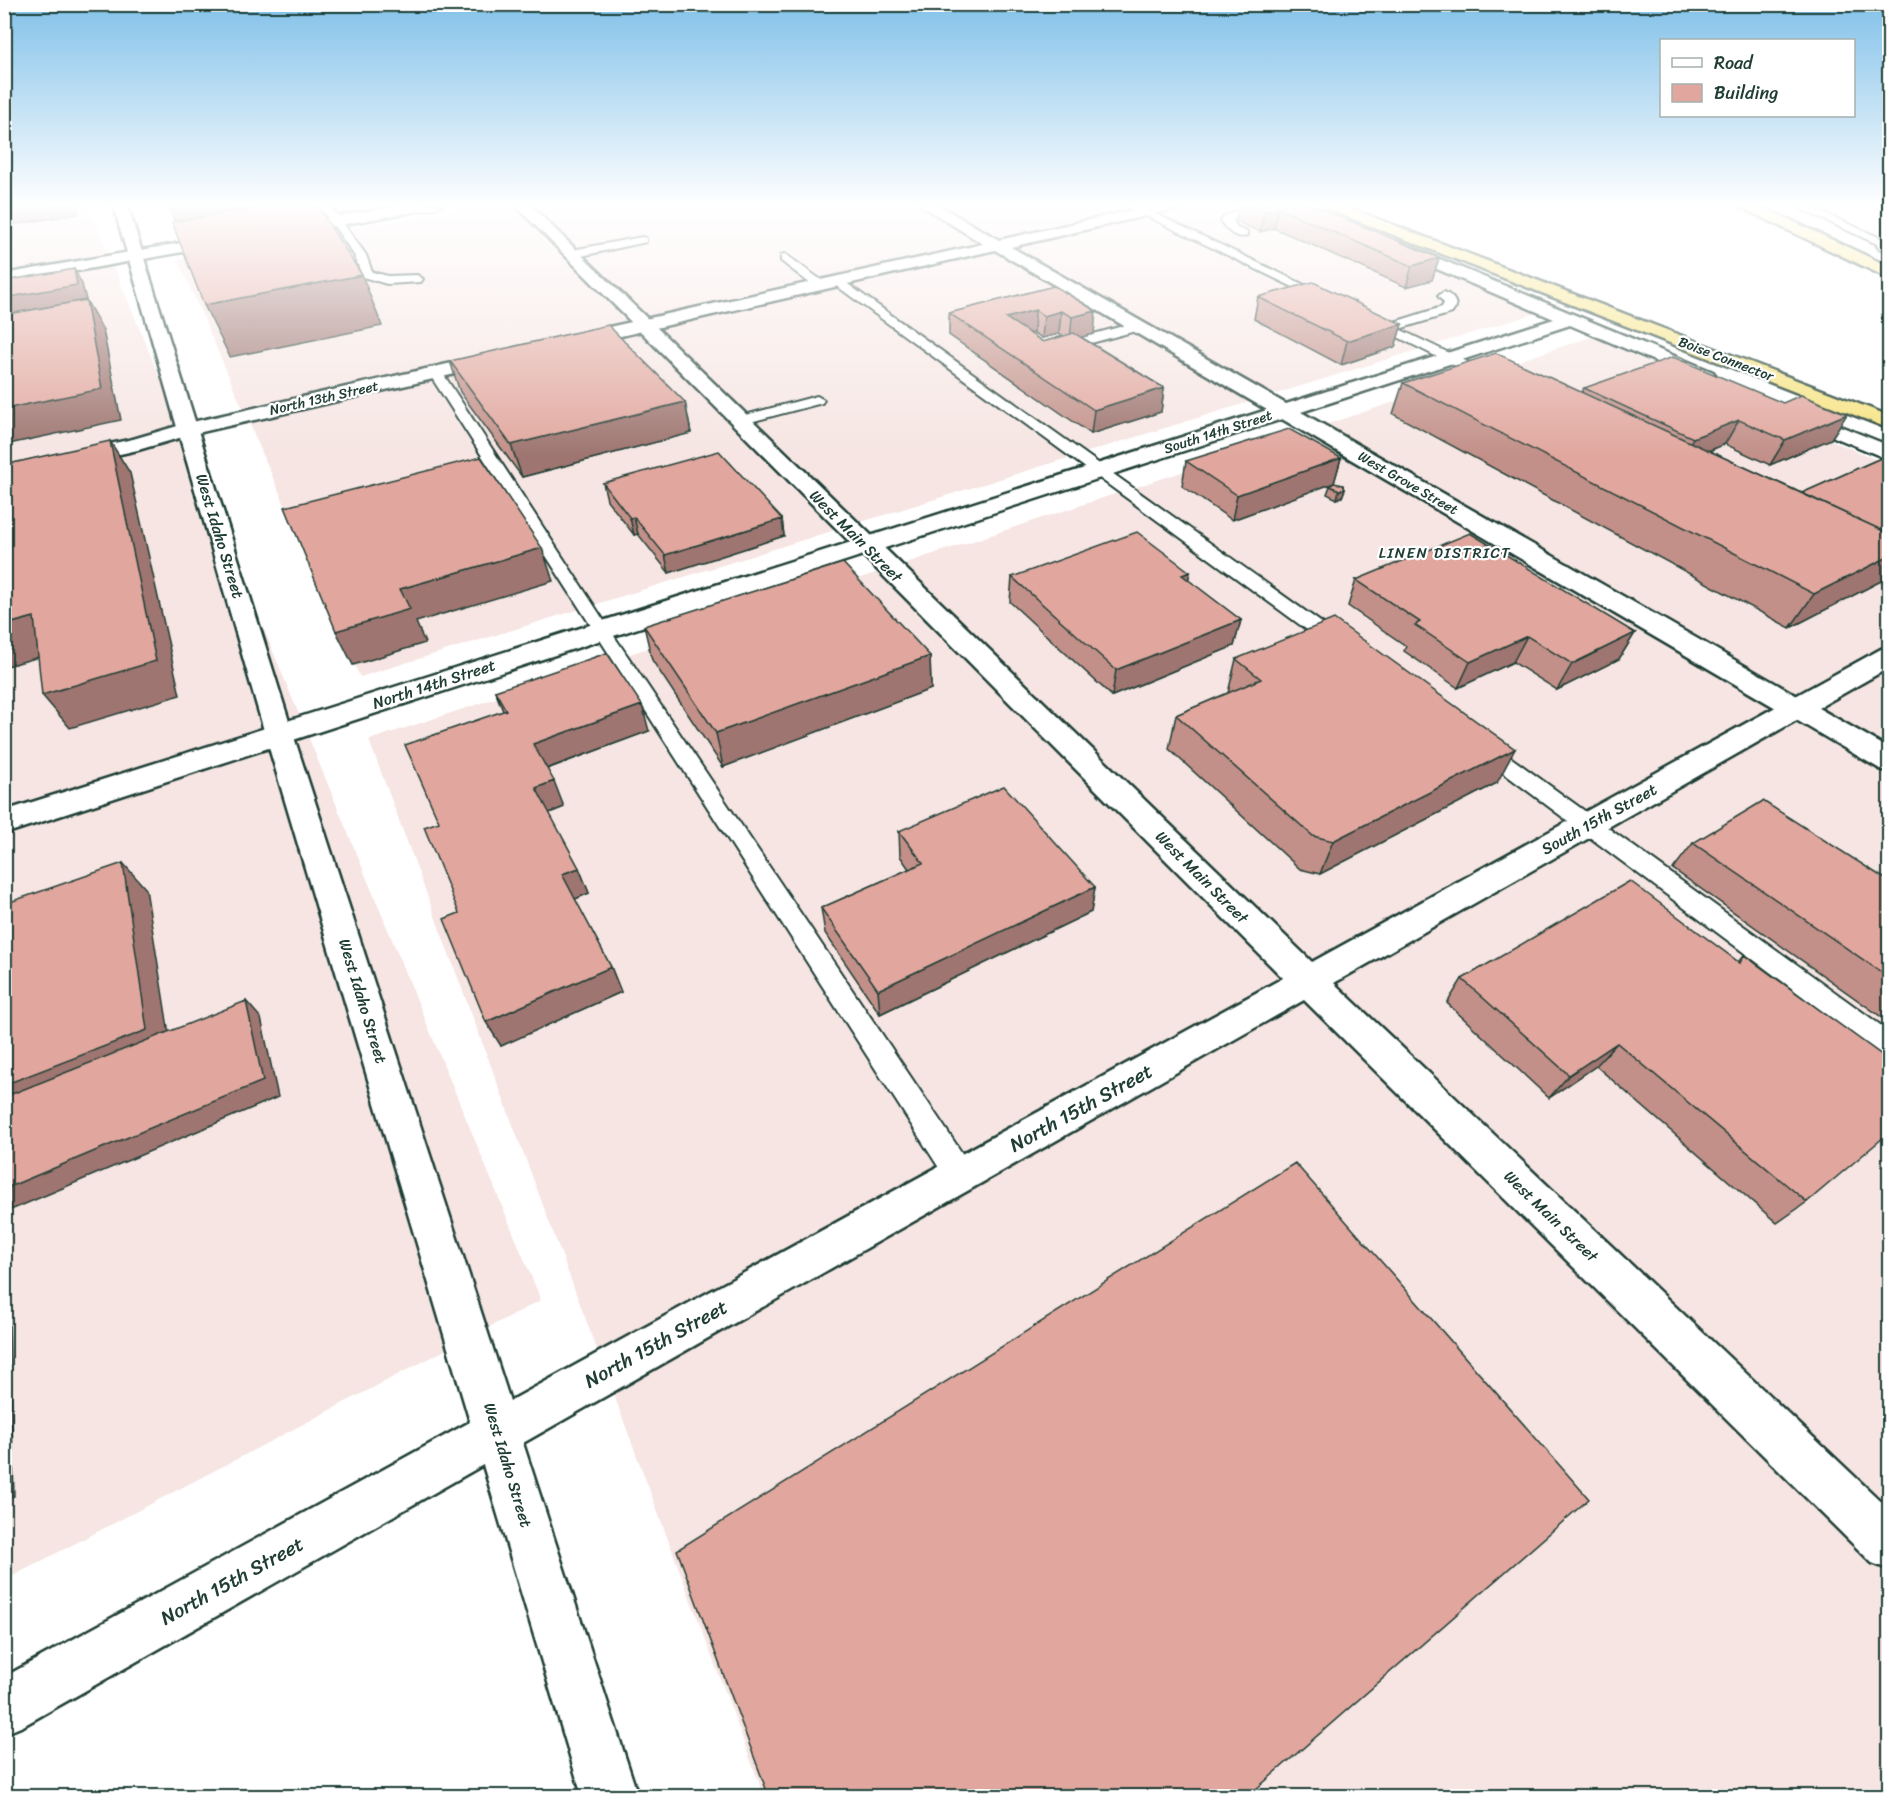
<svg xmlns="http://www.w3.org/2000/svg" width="1894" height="1801" font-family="Sriracha,sans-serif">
<rect width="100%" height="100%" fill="#fff"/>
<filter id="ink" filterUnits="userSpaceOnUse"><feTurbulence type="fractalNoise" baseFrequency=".0167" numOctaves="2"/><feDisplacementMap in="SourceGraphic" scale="12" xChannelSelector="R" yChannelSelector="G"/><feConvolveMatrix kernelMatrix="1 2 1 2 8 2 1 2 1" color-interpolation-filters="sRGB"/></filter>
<g filter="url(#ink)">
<path fill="#f6e5e2" d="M 5,204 L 88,204 L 541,1300 L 5,1580 Z
M 489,204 L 1276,204 L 1537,313 L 360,677 L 178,260 Z
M 1591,337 L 1889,465 L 1889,1796 L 764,1796 L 369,740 Z"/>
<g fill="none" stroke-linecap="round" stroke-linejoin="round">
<defs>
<path id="service" d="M 319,204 L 329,204 L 366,255 L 372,272 L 388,276 L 417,275 L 423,279 L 421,282 L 387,284 L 363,277 L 354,255 Z
M 1122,204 L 1135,204 L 1334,299 L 1328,303 L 1324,302 Z
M 1790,204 L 1803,204 L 1890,242 L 1890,250 Z
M 1238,210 L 1258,211 L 1263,214 C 1255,221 1243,215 1233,220 L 1237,228 L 1247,232 L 1247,236 C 1235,239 1228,231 1221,222 L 1223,217 Z
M 642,237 L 646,238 L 646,242 L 572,258 L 566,254 L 572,250 Z
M 785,254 L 824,282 L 826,285 L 824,288 L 816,288 L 781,261 L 781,255 Z
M 838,277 L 1347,641 L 1350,645 L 1347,649 L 1333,649 L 834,284 L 834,278 Z
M 1444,292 C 1450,294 1456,300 1456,307 L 1452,313 L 1399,329 L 1495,375 L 1497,378 L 1495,381 L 1485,381 L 1364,320 L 1370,316 L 1388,324 L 1442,307 L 1444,303 L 1438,296 Z
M 1138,322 L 1143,323 L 1145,326 L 1143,329 L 1069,349 L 1062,345 L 1064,342 Z
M 435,368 L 442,372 L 610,630 L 970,1165 L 975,1175 L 970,1185 L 960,1189 L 950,1185 L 428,372 Z
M 817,396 L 824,400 L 822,403 L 739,425 L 732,421 L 734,418 Z
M 1481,739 L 1488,741 L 1890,1032 L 1890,1058 L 1881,1055 L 1474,751 L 1470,746 L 1474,741 Z"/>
<path id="minor" d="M 1890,240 L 1890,250 L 1879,248 L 1877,245 L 1879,242 Z"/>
<path id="tertiary" d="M 412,204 L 442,204 L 435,208 L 284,235 L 276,230 L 284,225 Z
M 919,204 L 936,204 L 999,240 L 1161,204 L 1186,204 L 1184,207 L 1179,208 L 1011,247 L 1286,404 L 1554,319 L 1390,249 L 1388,246 L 1390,243 L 1396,241 L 1713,372 L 1716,376 L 1713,380 L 1699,380 L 1570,325 L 1301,412 L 1890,749 L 1890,772 L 1880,769 L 1282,419 L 4,834 L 4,811 L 1267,410 L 995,250 L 573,347 L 566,345 L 564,341 L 566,337 L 573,335 L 983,244 Z
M 227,235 L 235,240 L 233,243 L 4,284 L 4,274 Z
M 496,353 L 503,355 L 505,359 L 503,363 L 193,434 L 138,450 L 4,480 L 4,467 L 133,439 L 188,423 Z
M 1795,408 L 1890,446 L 1890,460 L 1788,418 L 1785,414 L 1788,410 Z"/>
<path id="secondary" d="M 113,204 L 127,204 L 293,734 L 510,1401 L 1283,978 L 514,204 L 529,204 L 1312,962 L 1881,649 L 1890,647 L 1890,667 L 1334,983 L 1890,1510 L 1890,1570 L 1872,1563 L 1304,1000 L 523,1443 L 638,1796 L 582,1796 L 483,1465 L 23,1726 L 4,1734 L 4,1677 L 470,1422 L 265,734 Z"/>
<path id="motorway" d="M 1320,204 L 1339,204 L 1890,416 L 1890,429 L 1322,207 Z
M 1738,204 L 1756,204 L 1890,267 L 1890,279 L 1740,207 Z"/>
</defs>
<use href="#service" stroke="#1f3d34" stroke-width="4"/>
<use href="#minor" stroke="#1f3d34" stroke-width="5"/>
<use href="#tertiary" stroke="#1f3d34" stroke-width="5"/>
<use href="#secondary" stroke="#1f3d34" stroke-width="5"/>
<use href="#motorway" stroke="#1f3d34" stroke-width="5"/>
<use href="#service" fill="#fff" fill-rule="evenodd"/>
<use href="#minor" fill="#fff" fill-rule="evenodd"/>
<use href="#tertiary" fill="#fff" fill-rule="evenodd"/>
<use href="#secondary" fill="#fff" fill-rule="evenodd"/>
<use href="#motorway" fill="#f6e381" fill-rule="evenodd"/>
</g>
<path fill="#c29088" stroke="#1f3d34" stroke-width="1.5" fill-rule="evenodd" d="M 1239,204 L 1309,204 L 1439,258 L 1432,280 L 1406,287 L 1274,228 L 1260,232 L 1236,221 Z
M 1054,286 L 1094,334 L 1081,337 L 1164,388 L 1161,412 L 1091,434 L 949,335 L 949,313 ZM 1034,333 L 1042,338 L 1059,334 L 1063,336 L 1043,342 L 1031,334 Z
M 1258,297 L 1402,324 L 1395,347 L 1341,365 L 1254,319 Z
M 450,361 L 685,402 L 691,433 L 522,477 L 460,392 Z
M 1403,383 L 1582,392 L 1584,388 L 1783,403 L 1847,414 L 1831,439 L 1770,465 L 1725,444 L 1709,451 L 1802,493 L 1890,454 L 1890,574 L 1887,578 L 1790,628 L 1393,414 Z
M 1341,458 L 1334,483 L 1232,520 L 1182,486 L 1186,461 Z
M 603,483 L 782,519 L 784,536 L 669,573 L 638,534 L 634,535 L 607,500 Z
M 1330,486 L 1345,489 L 1342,497 L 1337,499 L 1327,494 Z
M 1190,572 L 1188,580 L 1241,620 L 1234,646 L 1112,696 L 1010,602 L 1012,577 Z
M 1356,580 L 1635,633 L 1619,659 L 1557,690 L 1513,662 L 1458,688 L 1404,651 L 1406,646 L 1348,606 Z
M 644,626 L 930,656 L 931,689 L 723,767 L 652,660 Z
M 1236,659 L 1497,783 L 1320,874 L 1300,869 L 1169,749 L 1176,715 L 1228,693 Z
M 495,691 L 649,731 L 547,769 L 564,807 L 549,813 L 579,868 L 589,893 L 575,899 L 611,967 L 621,992 L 501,1046 L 459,913 L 439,822 L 503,711 Z
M 899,831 L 1095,887 L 1091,912 L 880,1014 L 825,933 L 821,908 L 909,869 L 900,856 Z
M 1693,843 L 1890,882 L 1890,1023 L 1673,869 Z
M 1744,955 L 1807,1202 L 1777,1223 L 1596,1066 L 1549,1098 L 1447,1003 L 1462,979 L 1738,962 Z"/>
<path fill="#9e756f" stroke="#1f3d34" stroke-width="1.5" d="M 4,204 L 76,204 L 78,214 L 4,226 Z
M 166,204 L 311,204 L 178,227 Z
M 1278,208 L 1274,228 L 1260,232 L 1264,211 Z
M 1439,258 L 1432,280 L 1406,287 L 1412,266 Z
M 74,269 L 82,284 L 86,300 L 4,315 L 4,298 Z
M 362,275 L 382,326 L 230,357 L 204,305 Z
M 86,300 L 103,330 L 121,420 L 4,445 L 4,409 Z
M 1035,310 L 1034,333 L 1005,341 L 1006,318 Z
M 1061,311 L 1059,334 L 1042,338 L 1044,316 Z
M 1096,311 L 1094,334 L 1070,340 L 1072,317 Z
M 1402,324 L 1395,347 L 1341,365 L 1347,341 Z
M 1164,388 L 1161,412 L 1091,434 L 1094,410 Z
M 685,402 L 691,433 L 522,477 L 511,445 Z
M 1847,414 L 1831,439 L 1770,465 L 1785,440 Z
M 1739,420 L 1725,444 L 1679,463 L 1693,438 Z
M 110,441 L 130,473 L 180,695 L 70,728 L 42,695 Z
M 1341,458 L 1334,483 L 1232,520 L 1237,495 Z
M 1345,489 L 1342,497 L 1337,499 L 1339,490 Z
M 634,517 L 638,534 L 634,535 L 630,518 Z
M 782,519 L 784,536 L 669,573 L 665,555 Z
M 542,548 L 553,581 L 416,622 L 425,643 L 353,665 L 336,631 L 400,589 Z
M 1890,556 L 1890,574 L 1887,578 L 1790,628 L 1814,594 Z
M 1190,572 L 1185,598 L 1182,575 Z
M 34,617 L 60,651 L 4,667 L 4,625 Z
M 1241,620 L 1234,646 L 1112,696 L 1116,670 Z
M 1635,633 L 1619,659 L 1557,690 L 1572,664 Z
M 1527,636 L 1513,662 L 1458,688 L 1470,662 Z
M 930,656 L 931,689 L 723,767 L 716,733 Z
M 642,705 L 649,731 L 543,770 L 533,744 Z
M 1515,749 L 1497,783 L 1320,874 L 1333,841 Z
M 554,781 L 564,807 L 547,814 L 536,788 Z
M 123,863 L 146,889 L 172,1053 L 4,1111 L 4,1085 Z
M 579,868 L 589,893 L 573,900 L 562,874 Z
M 1095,887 L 1091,912 L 880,1014 L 878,990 Z
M 611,967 L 621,992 L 501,1046 L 486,1022 Z
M 246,1001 L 261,1018 L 278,1097 L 6,1212 L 14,1496 L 4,1500 L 4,1189 Z
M 1617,1043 L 1596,1066 L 1549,1098 L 1569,1075 Z"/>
<path fill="#e1a79e" stroke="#1f3d34" stroke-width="1.5" d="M 281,204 L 316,204 L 362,275 L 204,305 L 172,222 Z
M 1247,204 L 1309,204 L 1439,258 L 1412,266 L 1278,208 L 1264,211 Z
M 74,269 L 77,285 L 4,298 L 4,281 Z
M 1313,282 L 1402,324 L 1347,341 L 1258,297 Z
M 1054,286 L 1096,311 L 1072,317 L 1061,311 L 1044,316 L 1035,310 L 1006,318 L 1043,342 L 1074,333 L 1164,388 L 1094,410 L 949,313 Z
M 86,300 L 102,389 L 4,409 L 4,315 Z
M 608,325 L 685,402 L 511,445 L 450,361 Z
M 1496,353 L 1890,534 L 1890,556 L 1814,594 L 1403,383 Z
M 1673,357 L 1783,403 L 1801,395 L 1847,414 L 1785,440 L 1739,420 L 1693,438 L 1584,388 Z
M 1289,429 L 1341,458 L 1237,495 L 1186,461 Z
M 110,441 L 156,661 L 42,695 L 34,617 L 4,625 L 4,465 Z
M 719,451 L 782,519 L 665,555 L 634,517 L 630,518 L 603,483 Z
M 1890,454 L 1890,534 L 1802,493 Z
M 481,457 L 542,548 L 400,589 L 410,609 L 336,631 L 285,507 Z
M 1334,483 L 1343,485 L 1345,489 L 1339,490 L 1330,486 Z
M 1137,532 L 1190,572 L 1182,575 L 1241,620 L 1116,670 L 1012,577 Z
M 1470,533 L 1635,633 L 1572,664 L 1527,636 L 1470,662 L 1415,625 L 1420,622 L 1356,580 Z
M 843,563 L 930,656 L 716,733 L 644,626 Z
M 1334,619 L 1515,749 L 1333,841 L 1313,836 L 1176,715 L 1261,679 L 1236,659 Z
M 607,653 L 642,705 L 533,744 L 554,781 L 536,788 L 579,868 L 562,874 L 611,967 L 486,1022 L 444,919 L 459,913 L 424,827 L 439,822 L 405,745 L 506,710 L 495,691 Z
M 1004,786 L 1095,887 L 878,990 L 821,908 L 923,863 L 899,831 Z
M 1763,801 L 1890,882 L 1890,978 L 1693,843 Z
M 123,863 L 147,1030 L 4,1085 L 4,904 Z
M 1630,881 L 1740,963 L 1744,955 L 1890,1061 L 1890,1132 L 1807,1202 L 1617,1043 L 1569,1075 L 1462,979 Z
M 246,1001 L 263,1081 L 4,1189 L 4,1097 Z
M 1295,1163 L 1589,1499 L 1247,1797 L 769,1797 L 677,1550 Z"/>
</g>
<linearGradient id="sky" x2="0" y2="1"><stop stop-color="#82c1e9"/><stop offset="0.45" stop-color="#fff"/><stop offset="1" stop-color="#fff" stop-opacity="0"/></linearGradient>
<rect width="1894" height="456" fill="url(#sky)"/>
<g text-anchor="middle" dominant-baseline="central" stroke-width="4.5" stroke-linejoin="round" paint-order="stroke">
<g font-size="14" fill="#1f3d34" stroke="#fff">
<text transform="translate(1726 359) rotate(21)">Boise Connector</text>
<text transform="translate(324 398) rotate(-13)">North 13th Street</text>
<text transform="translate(1218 432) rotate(-18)">South 14th Street</text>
<text transform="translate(1408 483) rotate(30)">West Grove Street</text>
</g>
<g font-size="15" letter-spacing="1.5" fill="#1f3d34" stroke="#fff">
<text x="1445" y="553">LINEN DISTRICT</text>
</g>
<g font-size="16" fill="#1f3d34" stroke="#fff">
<text transform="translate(220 536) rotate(73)">West Idaho Street</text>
<text transform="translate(856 536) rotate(45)">West Main Street</text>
<text transform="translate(434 684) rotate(-18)">North 14th Street</text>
<text transform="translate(1599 819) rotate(-29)">South 15th Street</text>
<text transform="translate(1202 877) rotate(45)">West Main Street</text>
<text transform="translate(363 1001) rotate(73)">West Idaho Street</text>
<text transform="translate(1551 1216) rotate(44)">West Main Street</text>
<text transform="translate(508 1465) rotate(73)">West Idaho Street</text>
</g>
<g font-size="20" fill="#1f3d34" stroke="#fff">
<text transform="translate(1081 1108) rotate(-29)">North 15th Street</text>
<text transform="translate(656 1344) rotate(-29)">North 15th Street</text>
<text transform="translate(232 1581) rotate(-29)">North 15th Street</text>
</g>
</g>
<rect width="1894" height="1801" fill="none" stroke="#fff" stroke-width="24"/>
<rect x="12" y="12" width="1870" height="1777" fill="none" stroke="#1f3d34" stroke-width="2" filter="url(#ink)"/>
<rect x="1660" y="39" width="195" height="78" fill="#ffffff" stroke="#a5b1ae" stroke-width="1.5"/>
<rect x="1672" y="58" width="30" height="9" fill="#ffffff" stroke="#a5b1ae" stroke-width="1.5"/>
<text x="1714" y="69" font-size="18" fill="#1f3d34">Road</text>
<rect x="1672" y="84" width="30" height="18" fill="#e1a79e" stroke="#a5b1ae" stroke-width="1.5"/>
<text x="1714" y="99" font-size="18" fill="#1f3d34">Building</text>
</svg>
